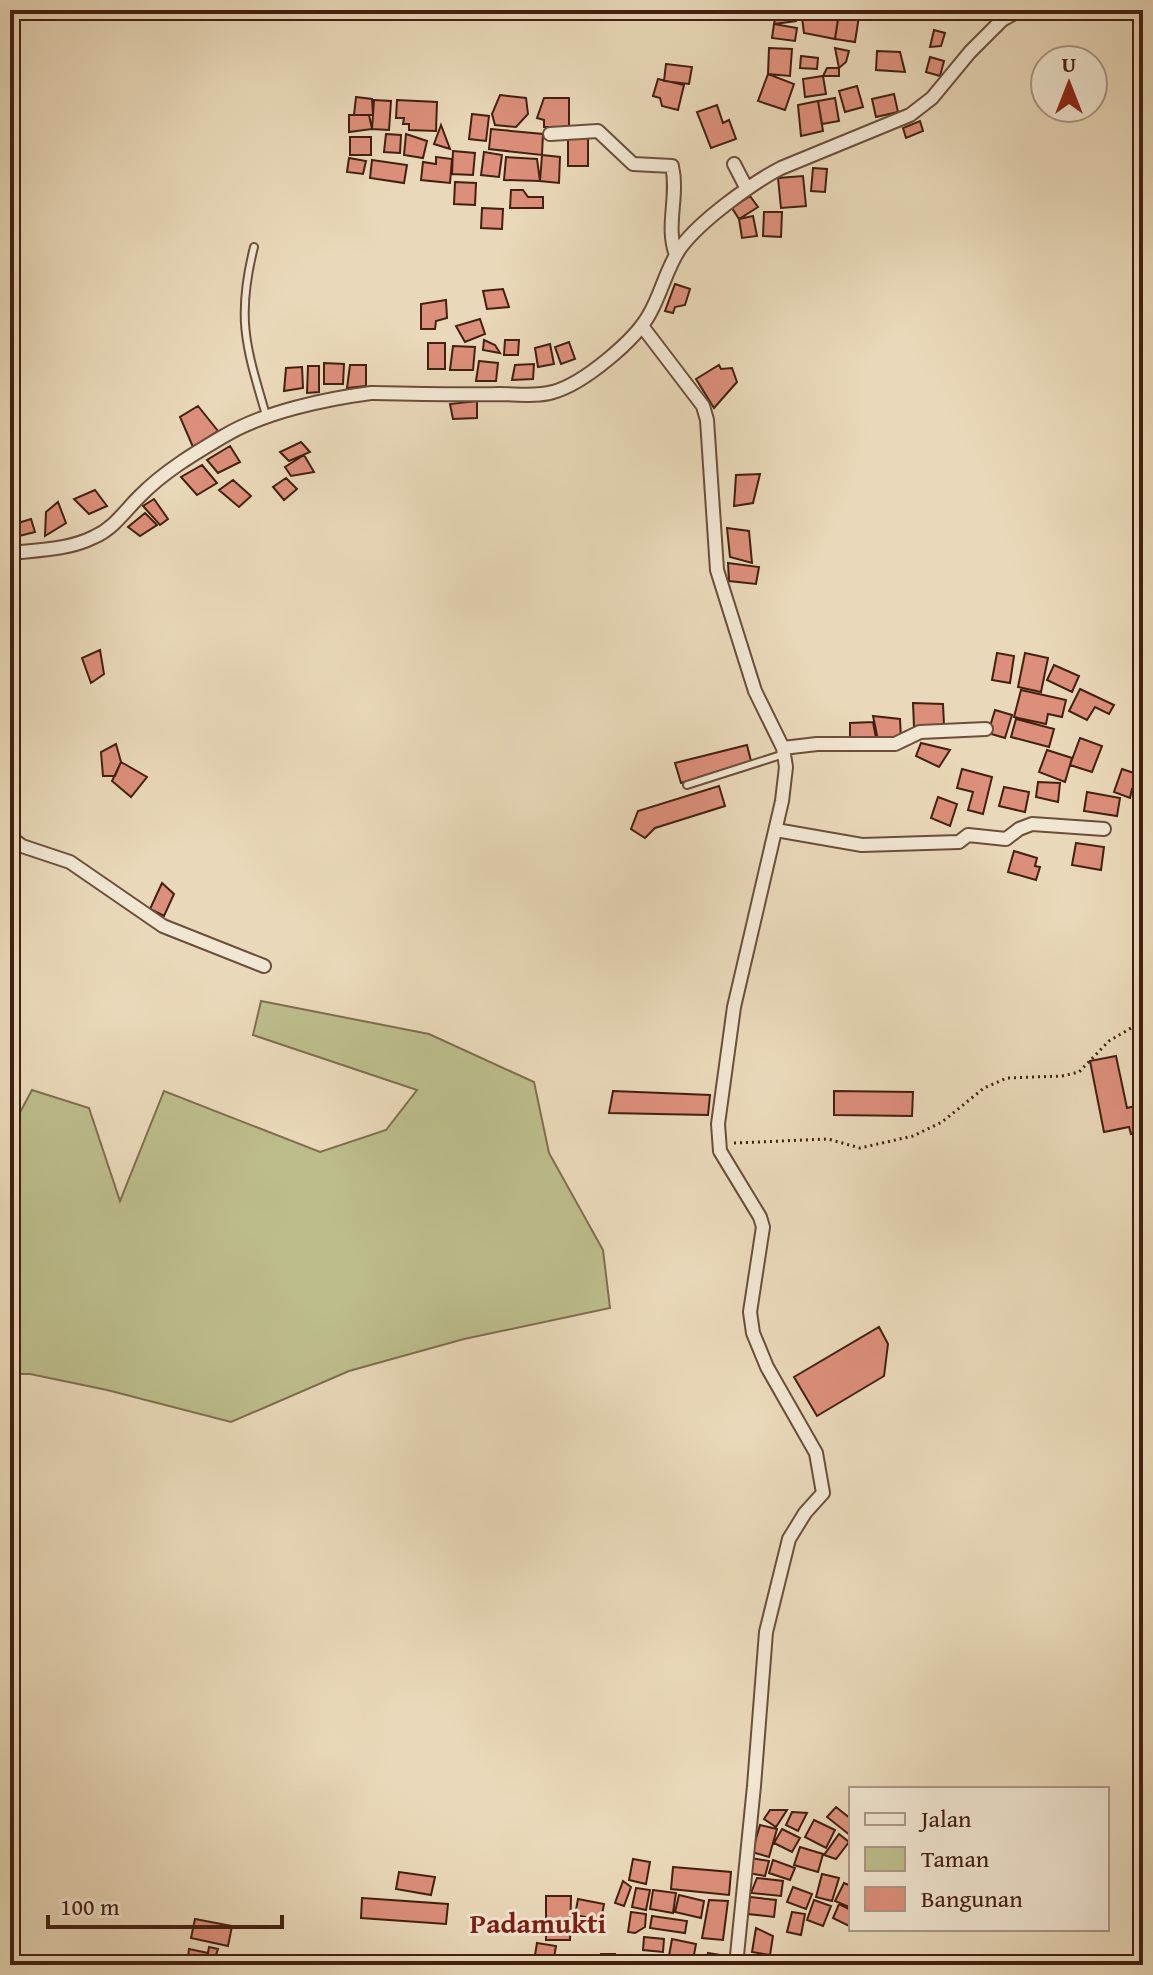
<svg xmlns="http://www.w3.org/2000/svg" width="1153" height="1975" font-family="'Gentium Book Plus',serif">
<rect width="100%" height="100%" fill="#e9d8b9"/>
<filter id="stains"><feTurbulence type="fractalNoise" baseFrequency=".0025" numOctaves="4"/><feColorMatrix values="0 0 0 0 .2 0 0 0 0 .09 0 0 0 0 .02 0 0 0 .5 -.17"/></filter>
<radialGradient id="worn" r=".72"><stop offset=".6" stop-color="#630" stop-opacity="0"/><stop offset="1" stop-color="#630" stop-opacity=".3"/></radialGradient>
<path fill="#bcbd8b" stroke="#806e4e" stroke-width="2" d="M 261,1001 L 429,1034 L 534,1082 L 549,1153 L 603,1250 L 610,1308 L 464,1339 L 349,1371 L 231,1422 L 107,1390 L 30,1374 L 10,1374 L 10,1131 L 32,1090 L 89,1108 L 120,1201 L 164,1091 L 320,1152 L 386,1130 L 417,1090 L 253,1035 Z"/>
<path fill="#dc8f7a" stroke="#432010" stroke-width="2" d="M 777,10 L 799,10 L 796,21 L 774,24 Z
M 801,10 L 839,13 L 835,39 L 804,33 Z
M 850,10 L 871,10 L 870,18 L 849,14 Z
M 839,13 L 859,16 L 855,42 L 835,39 Z
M 774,24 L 797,28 L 795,41 L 772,38 Z
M 934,30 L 945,33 L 941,46 L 930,47 Z
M 769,48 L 792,49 L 790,76 L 768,74 Z
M 835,48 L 849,51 L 846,62 L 839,68 Z
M 877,51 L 900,52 L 905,72 L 876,70 Z
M 801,56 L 818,58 L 817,69 L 800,68 Z
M 930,57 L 944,61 L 940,76 L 926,72 Z
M 666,64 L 692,67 L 689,84 L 664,81 Z
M 827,68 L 839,68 L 839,76 L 823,76 Z
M 768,74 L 794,84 L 785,110 L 758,101 Z
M 823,76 L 826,94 L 805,97 L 803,79 Z
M 658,79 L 684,85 L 678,110 L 662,106 L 660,98 L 653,96 Z
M 857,86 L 863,107 L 845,112 L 839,91 Z
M 894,94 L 898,112 L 876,117 L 872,99 Z
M 500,95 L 526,98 L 528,114 L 516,127 L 495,125 L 492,114 Z
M 356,97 L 372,99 L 373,115 L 354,115 Z
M 544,98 L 569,98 L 569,127 L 544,127 L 544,120 L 537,118 Z
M 835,98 L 839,121 L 822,124 L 818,101 Z
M 374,100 L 391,101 L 389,130 L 372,129 Z
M 397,100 L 437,102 L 436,131 L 409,130 L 409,124 L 403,124 L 404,118 L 396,118 Z
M 818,101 L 823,131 L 801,136 L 798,105 Z
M 717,105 L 723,123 L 729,120 L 736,139 L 711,148 L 697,112 Z
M 472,114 L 489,116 L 486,141 L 469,139 Z
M 349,115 L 369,115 L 372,129 L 349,132 Z
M 920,121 L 923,131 L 906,138 L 903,128 Z
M 441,125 L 450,149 L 434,144 Z
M 491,129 L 543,134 L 542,155 L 489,149 Z
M 386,134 L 401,135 L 400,153 L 384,152 Z
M 406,134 L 427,141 L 423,158 L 404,155 Z
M 350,137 L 371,137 L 371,155 L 350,155 Z
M 568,137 L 588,137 L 588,166 L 568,166 Z
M 453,151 L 475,153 L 473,175 L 452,174 Z
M 484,152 L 502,155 L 499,177 L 481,175 Z
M 542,155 L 560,157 L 559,183 L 540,181 Z
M 436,157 L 452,159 L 450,183 L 421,180 L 423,162 L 436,164 Z
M 506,157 L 537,159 L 540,181 L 504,180 Z
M 349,158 L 366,161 L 363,174 L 347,172 Z
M 372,160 L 407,165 L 404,183 L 370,178 Z
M 813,168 L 827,169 L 825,192 L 811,191 Z
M 803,176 L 806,206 L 781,208 L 778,178 Z
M 455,182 L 476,183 L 475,205 L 454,204 Z
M 511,190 L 523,190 L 528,197 L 543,197 L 543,208 L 510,208 Z
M 750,196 L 758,207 L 739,219 L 732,208 Z
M 482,208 L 503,209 L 502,229 L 481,228 Z
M 764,212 L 782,212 L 781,237 L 763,236 Z
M 753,216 L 757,236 L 742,238 L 739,219 Z
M 675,284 L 690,289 L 685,305 L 675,307 L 673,313 L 665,311 Z
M 503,289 L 509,307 L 487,309 L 483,291 Z
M 446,300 L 447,318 L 436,321 L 435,329 L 421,329 L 421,304 Z
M 480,319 L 485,334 L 465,342 L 456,326 Z
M 484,340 L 495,345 L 500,353 L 483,350 Z
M 505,340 L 519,340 L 518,355 L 504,355 Z
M 569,342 L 575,359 L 561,364 L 555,347 Z
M 428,343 L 445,343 L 445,369 L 428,369 Z
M 550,344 L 554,364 L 538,367 L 535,348 Z
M 453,346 L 475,347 L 473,370 L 450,370 Z
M 479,361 L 498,363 L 496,381 L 476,381 Z
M 324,363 L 344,364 L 343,384 L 324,384 Z
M 534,364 L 533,379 L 512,380 L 515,365 Z
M 350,365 L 366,365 L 366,386 L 347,388 Z
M 719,365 L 721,369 L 732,368 L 737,382 L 714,408 L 696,379 Z
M 308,366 L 319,366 L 319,392 L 307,393 Z
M 302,367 L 303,388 L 284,391 L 286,368 Z
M 477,401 L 477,418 L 453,419 L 450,404 Z
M 198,406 L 218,431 L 193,447 L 180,417 Z
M 301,442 L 310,452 L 289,461 L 280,452 Z
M 230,446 L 240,462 L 218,473 L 207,460 Z
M 304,455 L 314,472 L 291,476 L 285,467 Z
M 202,465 L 217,483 L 197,495 L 181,477 Z
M 760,474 L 753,503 L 734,506 L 736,475 Z
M 286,478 L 297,489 L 284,500 L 273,487 Z
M 233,480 L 251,496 L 239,507 L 219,490 Z
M 95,490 L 107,506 L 89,514 L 74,499 Z
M 154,499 L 168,519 L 160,525 L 143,506 Z
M 58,502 L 66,523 L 45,536 L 46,512 Z
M 145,513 L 157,525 L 140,536 L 128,527 Z
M 31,519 L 35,532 L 19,536 L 15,524 Z
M 727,528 L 749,531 L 752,563 L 730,557 Z
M 728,563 L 759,567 L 756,584 L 729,581 Z
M 100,650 L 104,674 L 91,683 L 82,658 Z
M 997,653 L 1014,656 L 1010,683 L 992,680 Z
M 1025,653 L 1048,658 L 1041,692 L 1018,687 Z
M 1054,665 L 1079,676 L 1072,692 L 1047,680 Z
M 1080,689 L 1114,705 L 1109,714 L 1095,707 L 1087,720 L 1069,711 Z
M 1021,690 L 1066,700 L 1062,717 L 1048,714 L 1046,724 L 1014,717 Z
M 913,703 L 943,704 L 944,725 L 928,729 L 914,727 Z
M 995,710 L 1012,715 L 1005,738 L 988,733 Z
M 873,716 L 900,719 L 901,739 L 878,740 Z
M 1016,719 L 1054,729 L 1049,747 L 1011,737 Z
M 873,722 L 876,738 L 850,741 L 850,723 Z
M 1080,738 L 1102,746 L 1092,772 L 1070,765 Z
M 921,743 L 950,750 L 939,767 L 916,756 Z
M 116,744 L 121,762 L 115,776 L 103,776 L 101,752 Z
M 747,745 L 751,761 L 681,783 L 675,763 Z
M 1047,750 L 1072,758 L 1065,782 L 1039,772 Z
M 121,762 L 147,777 L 131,797 L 112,781 Z
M 962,769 L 992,777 L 983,814 L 968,810 L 973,792 L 957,788 Z
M 1122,769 L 1143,776 L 1140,791 L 1132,789 L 1130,798 L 1114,792 Z
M 1038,782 L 1060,783 L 1058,802 L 1036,797 Z
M 719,786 L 725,806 L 655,828 L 645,838 L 631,829 L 638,811 Z
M 1004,787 L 1029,792 L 1025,812 L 999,806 Z
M 1087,792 L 1120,798 L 1117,816 L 1084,811 Z
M 938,797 L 957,804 L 950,826 L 931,818 Z
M 1076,843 L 1104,847 L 1101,870 L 1072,865 Z
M 1014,851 L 1037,858 L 1035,866 L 1040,867 L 1036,880 L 1008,872 Z
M 162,883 L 174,894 L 164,916 L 150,909 Z
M 1116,1056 L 1127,1108 L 1143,1104 L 1143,1132 L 1131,1134 L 1129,1127 L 1104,1132 L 1090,1061 Z
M 613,1091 L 710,1095 L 708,1115 L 609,1113 Z
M 834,1091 L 913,1092 L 912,1116 L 834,1115 Z
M 879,1327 L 888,1344 L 884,1376 L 817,1416 L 794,1377 Z
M 836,1807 L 851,1819 L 851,1836 L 827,1817 Z
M 770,1810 L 787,1810 L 776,1827 L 764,1819 Z
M 792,1812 L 807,1813 L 798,1831 L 786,1825 Z
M 814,1820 L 835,1830 L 826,1848 L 805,1837 Z
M 760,1825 L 777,1829 L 769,1857 L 752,1852 Z
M 782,1829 L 800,1838 L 792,1852 L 774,1843 Z
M 839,1834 L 849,1842 L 836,1859 L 824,1855 Z
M 800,1847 L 823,1854 L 818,1872 L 794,1865 Z
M 751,1858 L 769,1861 L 765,1876 L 748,1873 Z
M 633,1859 L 650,1862 L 646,1884 L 629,1880 Z
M 773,1860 L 795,1868 L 790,1880 L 769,1873 Z
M 673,1867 L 731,1872 L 729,1895 L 671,1889 Z
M 399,1872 L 435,1877 L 431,1895 L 396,1889 Z
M 822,1874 L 839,1878 L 832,1901 L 816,1897 Z
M 757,1878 L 783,1881 L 781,1896 L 751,1893 Z
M 623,1881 L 631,1887 L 624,1906 L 615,1903 Z
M 844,1883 L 851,1886 L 849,1907 L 835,1901 Z
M 793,1887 L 812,1894 L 806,1909 L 787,1902 Z
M 636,1888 L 650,1890 L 646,1910 L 632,1907 Z
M 653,1890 L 676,1893 L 673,1913 L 650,1909 Z
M 679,1895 L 704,1901 L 701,1918 L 675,1912 Z
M 546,1896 L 571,1896 L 570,1940 L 546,1940 Z
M 750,1897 L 776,1900 L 774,1917 L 748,1914 Z
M 362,1898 L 448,1904 L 446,1924 L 361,1918 Z
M 578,1899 L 604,1904 L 601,1920 L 575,1915 Z
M 709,1900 L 728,1901 L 723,1940 L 702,1938 Z
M 814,1900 L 831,1906 L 823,1926 L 807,1920 Z
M 839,1904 L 851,1910 L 851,1927 L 833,1918 Z
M 631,1912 L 646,1914 L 645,1927 L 635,1933 L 628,1932 Z
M 792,1912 L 805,1914 L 801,1935 L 787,1932 Z
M 652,1916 L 687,1921 L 685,1933 L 650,1928 Z
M 195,1919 L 232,1926 L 228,1946 L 191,1938 Z
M 756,1928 L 773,1936 L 770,1955 L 752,1952 Z
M 644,1937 L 664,1939 L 663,1952 L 643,1950 Z
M 672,1939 L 696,1944 L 693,1960 L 669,1956 Z
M 537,1943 L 556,1946 L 553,1963 L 534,1961 Z
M 209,1947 L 218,1949 L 216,1955 L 226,1956 L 225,1965 L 187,1965 L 189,1949 L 208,1953 Z
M 708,1953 L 727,1956 L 726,1965 L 706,1965 Z
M 601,1954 L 615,1954 L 615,1965 L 629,1965 L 601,1965 Z
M 750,1956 L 772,1958 L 772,1965 L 749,1965 Z"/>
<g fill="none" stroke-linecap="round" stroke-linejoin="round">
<defs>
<path id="lane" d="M 254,247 C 236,318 246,347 266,415
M 687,785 L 784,754"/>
<path id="street" d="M 550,134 L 598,131 L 633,164 L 672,166 C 679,196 665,226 676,255
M 734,164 L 747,189
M 642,326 L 703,406 L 707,420 L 717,570 L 755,691 L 783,748 L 786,767 L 782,801 L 734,1007 L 718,1124 L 720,1151 L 760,1217 L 763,1227 L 750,1312 L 753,1333 L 767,1367 L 816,1453 L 823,1493 L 805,1513 L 789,1539 L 766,1632 L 754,1786 L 736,1965
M 10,553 C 38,550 68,550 94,537 C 114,528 124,512 139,497 C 163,472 195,453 224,436 C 264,412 325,399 371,393 C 414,394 456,395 499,394 C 516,394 537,397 553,392 C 583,384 636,340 650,313 C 662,292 667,266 681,247 C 700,221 752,183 781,168 L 910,115 L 932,98 L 970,52 L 1002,20 L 1020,10
M 783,748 L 817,744 L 895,744 L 920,732 L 986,729
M 776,830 L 862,845 L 959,842 L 968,835 L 1006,839 L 1019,829 L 1032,824 L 1104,829
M 10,837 L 22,846 L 70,862 L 163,926 L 264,966"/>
</defs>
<use href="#lane" stroke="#6c4e3a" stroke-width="10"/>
<use href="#street" stroke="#6c4e3a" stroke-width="16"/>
<path stroke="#432010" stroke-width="3" stroke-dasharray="2 4" stroke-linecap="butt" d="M 734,1143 L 828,1139 L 860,1148 L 913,1136 L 942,1122 L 984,1088 L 1007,1078 L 1062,1076 L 1079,1072 L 1109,1041 L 1143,1021"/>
<use href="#lane" stroke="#f1e6d2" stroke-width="6"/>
<use href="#street" stroke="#f1e6d2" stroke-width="12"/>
</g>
<g text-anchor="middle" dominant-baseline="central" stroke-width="6" stroke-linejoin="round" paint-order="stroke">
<g font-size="28" font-weight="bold" fill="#7a1f14" stroke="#f1e6d2">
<text x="538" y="1922">Padamukti</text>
</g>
</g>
<rect width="1153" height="1975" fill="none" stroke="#e9d8b9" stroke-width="40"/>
<rect x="12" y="12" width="1129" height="1951" fill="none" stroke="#432010" stroke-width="4"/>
<rect x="20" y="20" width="1113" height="1935" fill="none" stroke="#432010" stroke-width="2"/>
<rect x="849" y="1787" width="260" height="144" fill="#f1e6d2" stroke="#ab9784" stroke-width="2"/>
<rect x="865" y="1813" width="40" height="12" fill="#f1e6d2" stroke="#ab9784" stroke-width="2"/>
<text x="921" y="1827" font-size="24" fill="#432010">Jalan</text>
<rect x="865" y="1847" width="40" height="24" fill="#bcbd8b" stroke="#ab9784" stroke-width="2"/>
<text x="921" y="1867" font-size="24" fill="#432010">Taman</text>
<rect x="865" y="1887" width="40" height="24" fill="#dc8f7a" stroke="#ab9784" stroke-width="2"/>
<text x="921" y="1907" font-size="24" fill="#432010">Bangunan</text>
<g transform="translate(1069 84)"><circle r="38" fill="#f1e6d2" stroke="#ab9784" stroke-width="2"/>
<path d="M0-6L14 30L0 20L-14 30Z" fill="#8f2418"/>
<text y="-12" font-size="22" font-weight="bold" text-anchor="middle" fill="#432010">U</text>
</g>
<path d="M48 1915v12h234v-12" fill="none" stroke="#432010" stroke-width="4"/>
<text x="60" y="1915" font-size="24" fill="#432010" stroke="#f1e6d2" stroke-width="6" paint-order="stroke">100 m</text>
<rect width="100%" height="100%" filter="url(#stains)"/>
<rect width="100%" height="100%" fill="url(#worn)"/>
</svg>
